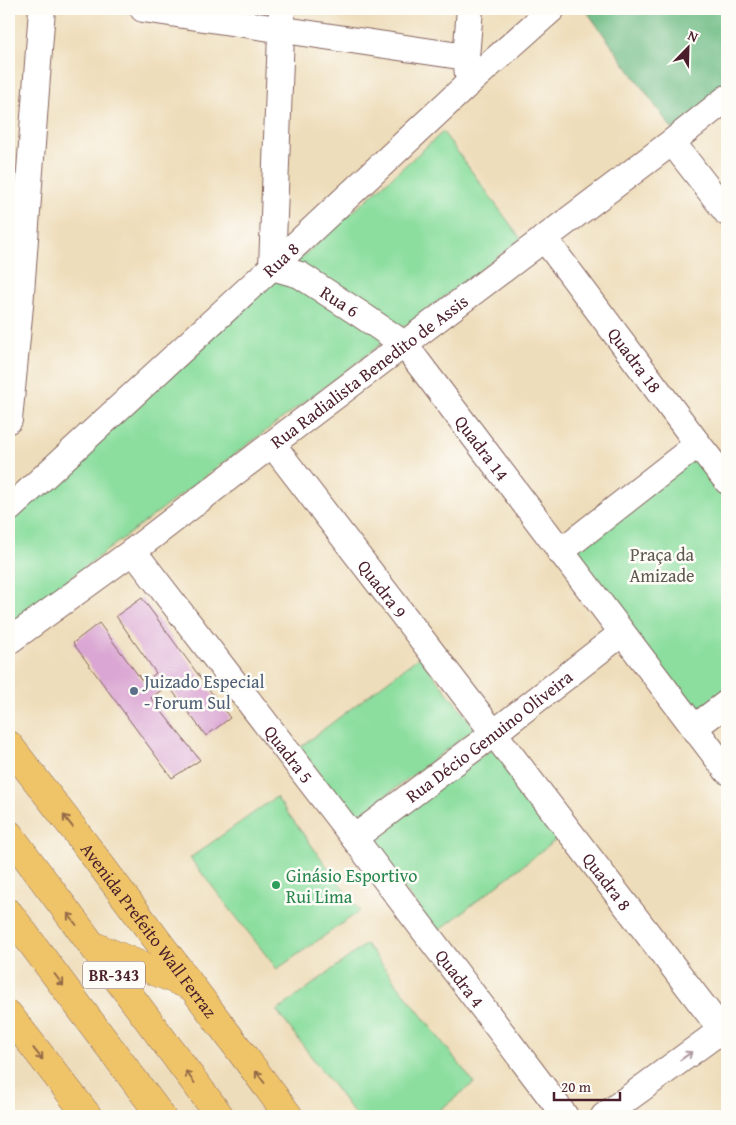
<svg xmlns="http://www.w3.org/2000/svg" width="736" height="1125" font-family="'Gentium Book Plus',serif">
<rect width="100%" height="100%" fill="#fdfcf7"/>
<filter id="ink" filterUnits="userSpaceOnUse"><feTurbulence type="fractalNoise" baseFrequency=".02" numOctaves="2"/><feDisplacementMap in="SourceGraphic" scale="10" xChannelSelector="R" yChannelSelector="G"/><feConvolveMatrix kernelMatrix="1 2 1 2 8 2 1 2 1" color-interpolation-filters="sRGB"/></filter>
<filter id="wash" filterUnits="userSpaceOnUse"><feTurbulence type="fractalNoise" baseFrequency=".0096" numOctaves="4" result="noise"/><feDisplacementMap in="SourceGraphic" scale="20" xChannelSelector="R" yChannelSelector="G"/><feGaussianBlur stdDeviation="1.12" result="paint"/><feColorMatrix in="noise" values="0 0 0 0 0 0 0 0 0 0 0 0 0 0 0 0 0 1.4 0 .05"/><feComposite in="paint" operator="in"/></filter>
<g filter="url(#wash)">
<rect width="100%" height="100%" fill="#eeddba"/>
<path fill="#8cde9f" stroke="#6b7e65" d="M 443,132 L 521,239 L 9,624 L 9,594 L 13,513 Z
M 699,453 L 727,490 L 727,692 L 697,715 L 568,552 Z
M 419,657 L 475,728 L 355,819 L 299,748 Z
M 493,748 L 561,836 L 437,932 L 367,839 Z
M 276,797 L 360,911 L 277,969 L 190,858 Z
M 366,944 L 474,1083 L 432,1116 L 356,1116 L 277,1011 Z"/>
<path fill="#71bd86" stroke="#5e6e58" d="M 585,9 L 727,9 L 727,87 L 673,130 Z"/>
<g id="blocks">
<path fill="#daa6d3" d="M 142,598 L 230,718 L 206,736 L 168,685 L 151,698 L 200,760 L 172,778 L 73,643 L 99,623 L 144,683 L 156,673 L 116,616 Z"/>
</g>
</g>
<g filter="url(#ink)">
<use href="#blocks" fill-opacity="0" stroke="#83625d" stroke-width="1"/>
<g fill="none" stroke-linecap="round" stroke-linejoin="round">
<defs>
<g id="minor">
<path d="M 143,9 L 466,57"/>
<path id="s1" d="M 282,9 L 272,267 L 300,275 L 360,314 L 404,344 L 727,771"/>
<path d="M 468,75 L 466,57 L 470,9"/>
<path d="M 672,142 L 727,213"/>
<path id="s2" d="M 544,238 L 698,444 L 727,481"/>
<path d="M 9,420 L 20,306 L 42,9"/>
<path id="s3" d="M 272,444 L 727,1037"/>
<path id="s4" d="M 9,509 L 272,267 L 469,83 L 552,9"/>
<path id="s5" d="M 133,551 L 354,838 L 565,1116"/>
<path d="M 560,552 L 698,444"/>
<path id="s6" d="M 9,641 L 133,551 L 272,444 L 672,142 L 727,98"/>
<path d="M 694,728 L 727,703"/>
<path id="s7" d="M 354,838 L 494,733 L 622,633"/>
<path d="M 604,1116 L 727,1026"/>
</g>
<g id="major">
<path id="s8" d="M 9,745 L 73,828 L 289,1116"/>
<path d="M 9,1015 L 88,1116"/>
</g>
<path id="highway" d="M 9,834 L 220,1116
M 9,913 L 161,1116
M 92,945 L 192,987"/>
</defs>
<use href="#minor" stroke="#83625d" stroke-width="28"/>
<use href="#major" stroke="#83625d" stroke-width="29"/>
<use href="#highway" stroke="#83625d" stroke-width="29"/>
<use href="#minor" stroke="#fff" stroke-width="26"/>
<use href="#major" stroke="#efc469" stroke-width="28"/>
<use href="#highway" stroke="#efc469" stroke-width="28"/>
</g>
<defs><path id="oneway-shaft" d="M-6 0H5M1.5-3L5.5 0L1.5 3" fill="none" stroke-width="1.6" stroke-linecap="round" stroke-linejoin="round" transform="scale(1.25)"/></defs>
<g stroke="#946947">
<use href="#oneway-shaft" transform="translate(68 821) rotate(-128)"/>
<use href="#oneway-shaft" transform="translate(72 919) rotate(-127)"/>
<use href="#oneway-shaft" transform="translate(59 980) rotate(53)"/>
<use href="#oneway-shaft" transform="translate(38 1054) rotate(51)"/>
<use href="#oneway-shaft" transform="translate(190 1077) rotate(-127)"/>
<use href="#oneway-shaft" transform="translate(260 1077) rotate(-127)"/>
</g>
<use stroke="#ae9aa0" href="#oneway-shaft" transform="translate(686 1056) rotate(-36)"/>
</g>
<circle fill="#5c6f8a" stroke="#fdfcf7" stroke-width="2" cx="134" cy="691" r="5"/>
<circle fill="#2e9e5b" stroke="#fdfcf7" stroke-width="2" cx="276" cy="885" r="5"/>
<g text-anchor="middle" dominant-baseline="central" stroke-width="5" stroke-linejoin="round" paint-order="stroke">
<rect fill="#fdfcf7" stroke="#806168" stroke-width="1" x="83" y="961.5" width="62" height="27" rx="4"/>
<g font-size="16" font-weight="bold" fill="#4a1f2b">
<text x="114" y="975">BR-343</text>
</g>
<g font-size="18" fill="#4a1f2b" stroke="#fdfcf7">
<text stroke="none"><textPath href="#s4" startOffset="369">Rua 8</textPath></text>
<text stroke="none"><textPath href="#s1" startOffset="335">Rua 6</textPath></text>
<text stroke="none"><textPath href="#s2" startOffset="152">Quadra 18</textPath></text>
<text stroke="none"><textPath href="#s6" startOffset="450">Rua Radialista Benedito de Assis</textPath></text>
<text stroke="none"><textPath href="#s1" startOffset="542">Quadra 14</textPath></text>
<text stroke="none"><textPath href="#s3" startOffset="182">Quadra 9</textPath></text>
<text stroke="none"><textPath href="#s7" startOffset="169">Rua Décio Genuino Oliveira</textPath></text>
<text stroke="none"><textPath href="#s5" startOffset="256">Quadra 5</textPath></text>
<text stroke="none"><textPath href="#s3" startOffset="551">Quadra 8</textPath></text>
<text stroke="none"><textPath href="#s8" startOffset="232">Avenida Prefeito Wall Ferraz</textPath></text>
<text stroke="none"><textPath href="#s5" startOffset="538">Quadra 4</textPath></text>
</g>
<g font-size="18" fill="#5e584e" stroke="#fdfcf7">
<text x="662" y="554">Praça da<tspan x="662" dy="21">Amizade</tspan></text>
</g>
<g font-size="18" fill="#4e5e75" stroke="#fdfcf7" text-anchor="start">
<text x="144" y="681">Juizado Especial<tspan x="144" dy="21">- Forum Sul</tspan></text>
</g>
<g font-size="18" fill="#27864d" stroke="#fdfcf7" text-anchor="start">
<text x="286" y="875">Ginásio Esportivo<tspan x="286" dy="21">Rui Lima</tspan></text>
</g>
</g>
<rect width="736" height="1125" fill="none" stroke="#fdfcf7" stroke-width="30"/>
<g transform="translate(688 48) rotate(23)" stroke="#fdfcf7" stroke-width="4" paint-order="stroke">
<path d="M0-4L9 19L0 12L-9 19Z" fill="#4a1f2b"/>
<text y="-8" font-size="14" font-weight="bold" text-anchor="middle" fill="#4a1f2b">N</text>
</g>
<path d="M554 1092v8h66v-8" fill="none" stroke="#4a1f2b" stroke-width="2.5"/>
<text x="561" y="1092" font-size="15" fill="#4a1f2b" stroke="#fdfcf7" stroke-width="4" paint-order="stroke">20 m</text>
</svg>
